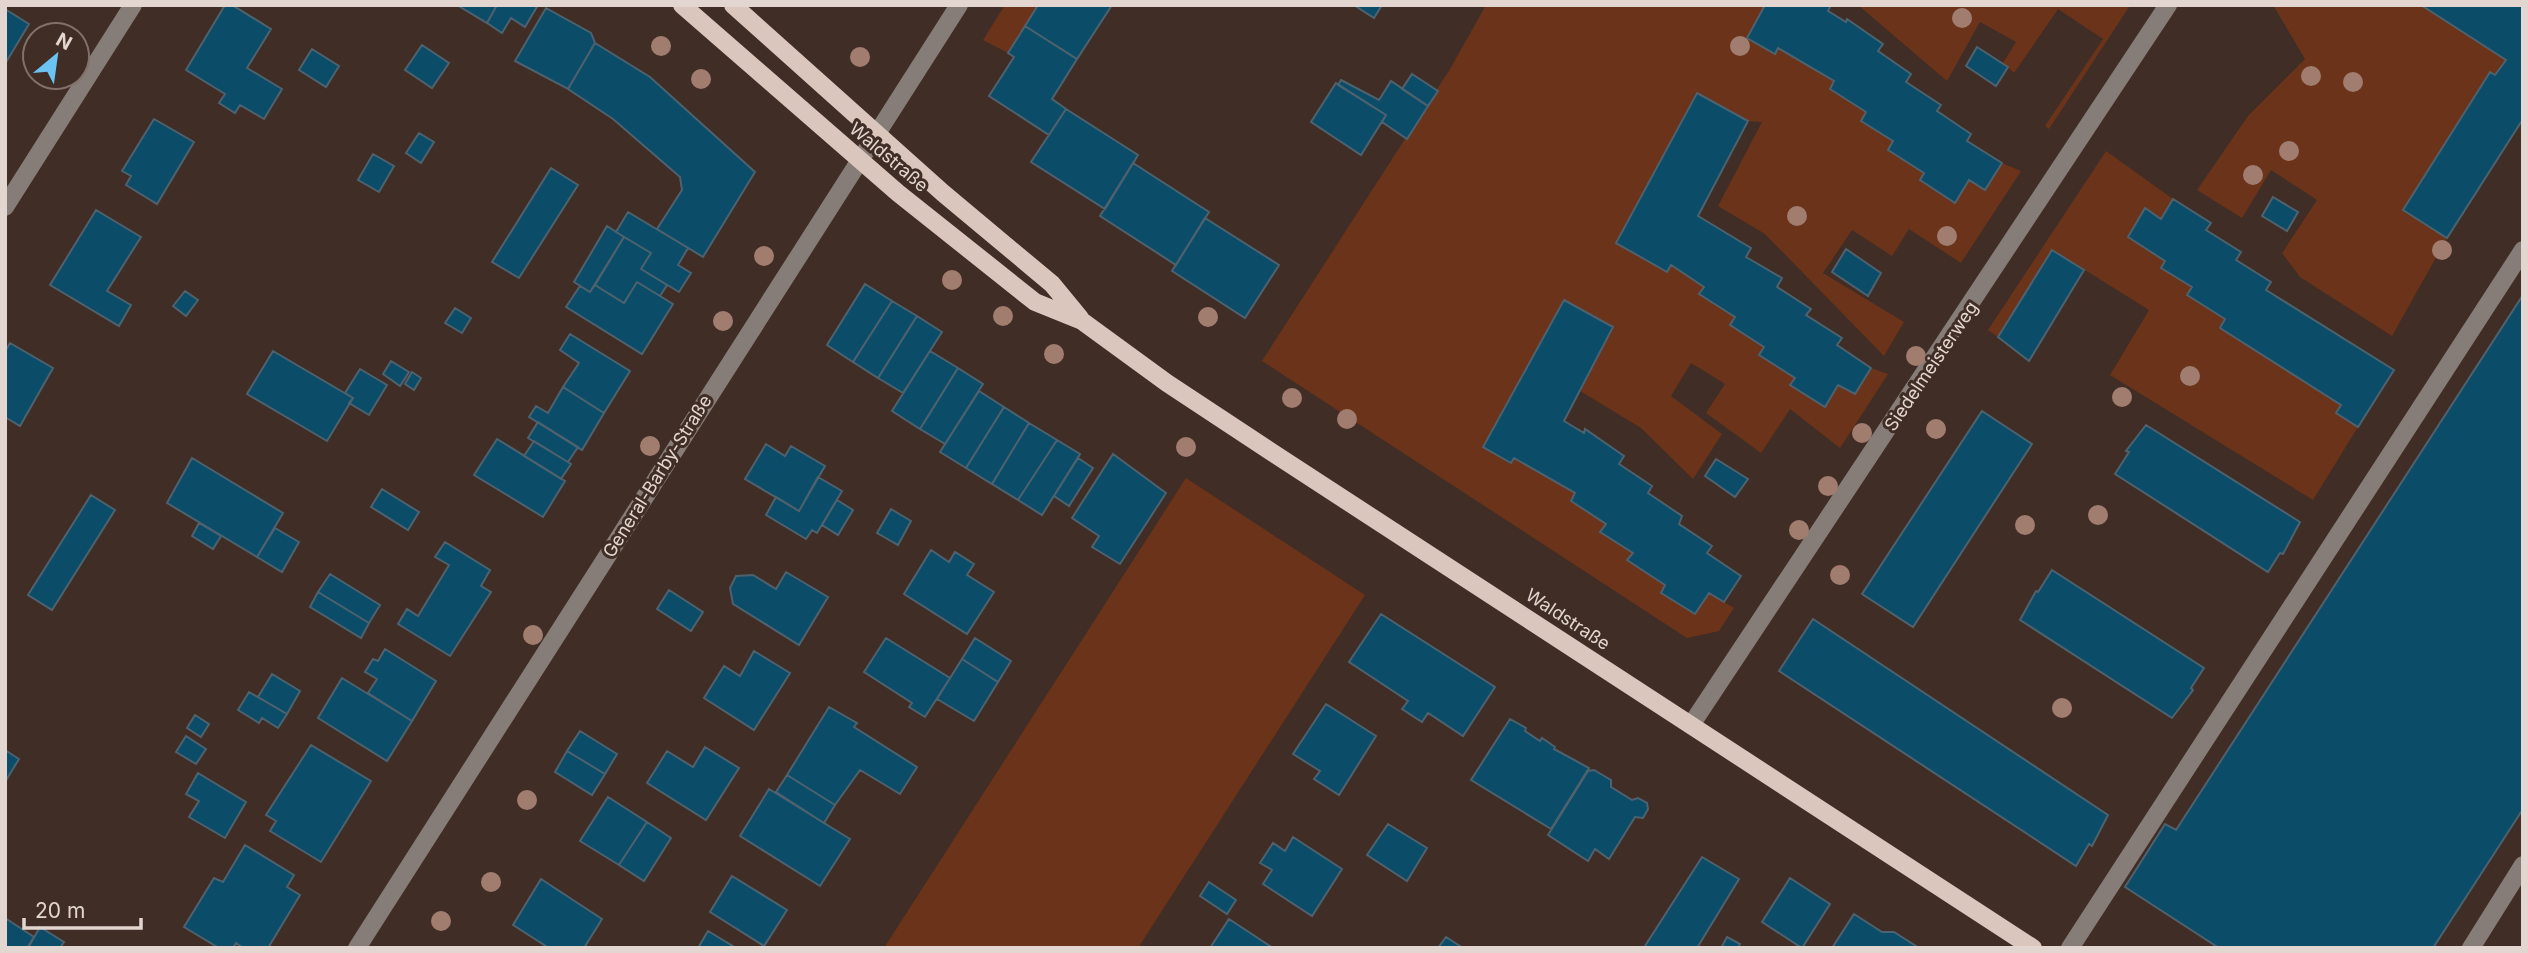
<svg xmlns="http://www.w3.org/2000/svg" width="2528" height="953" font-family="Inter,sans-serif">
<rect width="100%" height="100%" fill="#402d25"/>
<path fill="#6b3319" d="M 1005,5 L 1038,5 L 1008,53 L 983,40 Z
M 1486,5 L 1765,5 L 1747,38 L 1774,54 L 1778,48 L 1834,81 L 1830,89 L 1866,112 L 1861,121 L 1893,141 L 1888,150 L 1924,173 L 1920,180 L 1955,203 L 1969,180 L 1985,190 L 2002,163 L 2021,171 L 1961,263 L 1909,229 L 1892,256 L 1852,230 L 1823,273 L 1904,322 L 1884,356 L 1765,234 L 1718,206 L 1762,122 L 1748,121 L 1696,93 L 1617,243 L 1667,271 L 1671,265 L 1704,287 L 1700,295 L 1735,317 L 1730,325 L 1764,347 L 1759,355 L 1795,378 L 1791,385 L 1824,407 L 1838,385 L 1855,394 L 1871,368 L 1888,374 L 1840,448 L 1790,409 L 1761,453 L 1706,413 L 1725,384 L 1691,363 L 1671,396 L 1722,434 L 1693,479 L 1641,428 L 1580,391 L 1613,327 L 1564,300 L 1484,447 L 1511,463 L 1514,458 L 1575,493 L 1571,501 L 1606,524 L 1601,532 L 1633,553 L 1628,560 L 1665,585 L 1662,593 L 1695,614 L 1709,593 L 1734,608 L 1719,631 L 1687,638 L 1262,361 L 1450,69 Z
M 1858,5 L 2129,5 L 2129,7 L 2049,129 L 2045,126 L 2103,39 L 2058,9 L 2014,73 L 2003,63 L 2016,42 L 1980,22 L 1947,81 Z
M 2273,5 L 2421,5 L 2506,60 L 2495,75 L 2490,72 L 2403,210 L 2447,238 L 2392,336 L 2300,277 L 2282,253 L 2317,200 L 2271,170 L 2242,218 L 2197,190 L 2248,116 L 2305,59 Z
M 2106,151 L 2173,199 L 2161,219 L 2145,209 L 2128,237 L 2165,261 L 2161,268 L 2192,287 L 2225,319 L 2220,328 L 2341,405 L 2358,427 L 2313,500 L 2110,375 L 2149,310 L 2053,250 L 1998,337 L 1988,330 Z
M 1186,478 L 1365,595 L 1138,948 L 884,948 Z"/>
<path fill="#0b4c69" stroke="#4d626e" stroke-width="2" d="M 225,5 L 232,5 L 271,29 L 247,68 L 282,89 L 264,119 L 240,105 L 235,113 L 219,103 L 225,94 L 186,70 Z
M 457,5 L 497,5 L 487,23 Z
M 497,5 L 538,5 L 525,27 L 511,18 L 502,33 L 487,23 Z
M 1038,5 L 1112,5 L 1077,59 L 1025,26 Z
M 1354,5 L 1382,5 L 1374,18 Z
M 1765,5 L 1831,5 L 1828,11 L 1846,22 L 1847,19 L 1883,44 L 1878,51 L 1911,74 L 1906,82 L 1941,105 L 1937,111 L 1971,134 L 1967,141 L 2002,163 L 1985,190 L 1969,180 L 1955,203 L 1920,180 L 1924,173 L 1888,150 L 1893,141 L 1861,121 L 1866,112 L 1830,89 L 1834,81 L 1778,48 L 1775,54 L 1747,38 Z
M 2421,5 L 2523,5 L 2523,119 L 2447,238 L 2403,210 L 2490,72 L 2495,75 L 2506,60 Z
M 546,8 L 591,33 L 595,43 L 568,89 L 515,61 Z
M 5,9 L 29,24 L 5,64 Z
M 1025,26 L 1077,59 L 1052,99 L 1066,109 L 1049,135 L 989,96 L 1014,57 L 1008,53 Z
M 595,43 L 650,77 L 755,172 L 703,257 L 657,229 L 682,190 L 680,177 L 613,119 L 568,89 Z
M 422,45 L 449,63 L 432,88 L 405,70 Z
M 1977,47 L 2008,67 L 1996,86 L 1966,66 Z
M 312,49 L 339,66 L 326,87 L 299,70 Z
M 1412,74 L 1438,91 L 1428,106 L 1402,89 Z
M 1341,80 L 1379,100 L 1391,81 L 1428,106 L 1407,139 L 1382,122 L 1386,115 L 1338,85 Z
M 1336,83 L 1386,115 L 1361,155 L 1311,122 Z
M 1697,93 L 1748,121 L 1698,216 L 1751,248 L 1746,257 L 1782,278 L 1777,287 L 1811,309 L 1806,315 L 1842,338 L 1837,345 L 1871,368 L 1855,394 L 1838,385 L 1825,407 L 1790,385 L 1795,378 L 1759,355 L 1764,347 L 1730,325 L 1735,317 L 1699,294 L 1704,287 L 1671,265 L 1667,272 L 1616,243 Z
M 1066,109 L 1138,155 L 1105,209 L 1031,162 Z
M 154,119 L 194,142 L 157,204 L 126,185 L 131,176 L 122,171 Z
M 419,133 L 434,142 L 421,163 L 406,153 Z
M 373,154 L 394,166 L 379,192 L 358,180 Z
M 1133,163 L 1209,212 L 1176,265 L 1100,216 Z
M 551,168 L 578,185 L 519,278 L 492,262 Z
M 2273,197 L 2298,212 L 2287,231 L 2262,216 Z
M 2173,199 L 2211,223 L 2206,230 L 2241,252 L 2236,260 L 2271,282 L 2266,290 L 2394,370 L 2358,427 L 2336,413 L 2341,405 L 2220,328 L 2225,319 L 2187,295 L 2192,287 L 2161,268 L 2165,261 L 2128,237 L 2145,208 L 2161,219 Z
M 96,210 L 141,237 L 107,291 L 131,305 L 119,326 L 50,285 Z
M 628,212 L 688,248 L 678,265 L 691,273 L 679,292 L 641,269 L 651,253 L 616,232 Z
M 1205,218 L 1279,265 L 1245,318 L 1172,271 Z
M 607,226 L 624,237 L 590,292 L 574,282 Z
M 624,237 L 651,253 L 641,269 L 667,285 L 660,296 L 637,282 L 624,303 L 595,285 Z
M 1846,249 L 1881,273 L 1868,296 L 1832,272 Z
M 2052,250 L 2084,270 L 2029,361 L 1998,337 Z
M 637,282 L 673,304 L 642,354 L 566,307 L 580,286 L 590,292 L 595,285 L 624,303 Z
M 865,284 L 892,301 L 853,362 L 827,345 Z
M 185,291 L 198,300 L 186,316 L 173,306 Z
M 2523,295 L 2523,809 L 2433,948 L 2219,948 L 2125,887 L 2165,824 L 2176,830 Z
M 1564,300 L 1613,327 L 1564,421 L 1584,433 L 1585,429 L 1624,456 L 1619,464 L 1652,486 L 1648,493 L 1682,516 L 1679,524 L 1712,546 L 1707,553 L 1741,576 L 1724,602 L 1709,593 L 1695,614 L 1661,593 L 1665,585 L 1627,560 L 1633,553 L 1600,532 L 1606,524 L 1571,501 L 1575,493 L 1514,458 L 1511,463 L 1483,447 Z
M 892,301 L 917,316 L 878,378 L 853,362 Z
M 455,308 L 471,318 L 462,333 L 445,323 Z
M 917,316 L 942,332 L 903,393 L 878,378 Z
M 570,334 L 630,371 L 604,413 L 563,387 L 579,363 L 560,350 Z
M 10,343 L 53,368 L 20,426 L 5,417 L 5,352 Z
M 273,351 L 353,398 L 327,441 L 247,394 Z
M 930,351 L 958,368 L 920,429 L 892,411 Z
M 391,361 L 409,372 L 400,386 L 383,374 Z
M 958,368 L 983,384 L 945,444 L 920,429 Z
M 360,369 L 387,385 L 369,415 L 349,403 L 353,398 L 345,393 Z
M 412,372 L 421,378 L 414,390 L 405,384 Z
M 563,387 L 604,413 L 582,450 L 529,417 L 536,406 L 548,413 Z
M 979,391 L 1004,407 L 966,468 L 940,452 Z
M 1004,407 L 1029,423 L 992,484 L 966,468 Z
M 1982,411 L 2032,444 L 1913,627 L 1862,594 Z
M 538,422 L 578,447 L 568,462 L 528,438 Z
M 1029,423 L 1057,440 L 1018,500 L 992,484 Z
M 2146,425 L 2300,522 L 2283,554 L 2280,553 L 2268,572 L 2115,474 L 2129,452 L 2126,451 Z
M 497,439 L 565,481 L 543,517 L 474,475 Z
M 1057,440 L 1080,454 L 1042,515 L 1018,500 Z
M 534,441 L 571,464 L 561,479 L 524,456 Z
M 766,444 L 785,456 L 791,446 L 825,466 L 799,511 L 745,479 Z
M 1113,454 L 1166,493 L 1120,564 L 1092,547 L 1099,536 L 1072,518 Z
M 192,458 L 283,513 L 257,557 L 167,503 Z
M 1078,458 L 1093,468 L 1069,506 L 1054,496 Z
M 1716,459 L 1748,479 L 1735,497 L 1705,476 Z
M 818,477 L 842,491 L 817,533 L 812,530 L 806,539 L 766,515 L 776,497 L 799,511 Z
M 382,489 L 419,512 L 408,530 L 371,507 Z
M 91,495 L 115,510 L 52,610 L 28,595 Z
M 837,500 L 853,510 L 838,535 L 822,525 Z
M 891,509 L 911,521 L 898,545 L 877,533 Z
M 199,523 L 221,536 L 213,549 L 192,536 Z
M 275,528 L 299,542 L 282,572 L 257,557 Z
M 445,542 L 490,570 L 481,586 L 491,592 L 450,656 L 398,624 L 407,609 L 418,616 L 449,565 L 435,557 Z
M 931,550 L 949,562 L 955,552 L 974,564 L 967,575 L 994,592 L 967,634 L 904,594 Z
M 2052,570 L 2204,668 L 2191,688 L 2193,690 L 2172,718 L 2020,620 L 2036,591 L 2038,592 Z
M 786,572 L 828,597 L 799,645 L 733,604 L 730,588 L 736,576 L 753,575 L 776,589 Z
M 330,574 L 380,605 L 369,623 L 318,592 Z
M 669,590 L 703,612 L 691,631 L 657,609 Z
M 318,592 L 369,623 L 361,638 L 310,607 Z
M 1381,614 L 1495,687 L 1463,736 L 1428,713 L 1422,722 L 1402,709 L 1408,701 L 1349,662 Z
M 1813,619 L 2108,815 L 2092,846 L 2089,844 L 2076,866 L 1779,671 Z
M 886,638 L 950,678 L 925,717 L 909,707 L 912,703 L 864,672 Z
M 975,638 L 1011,661 L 998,682 L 962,659 Z
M 385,649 L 436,681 L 412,721 L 368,693 L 377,679 L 365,672 L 373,659 L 378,661 Z
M 754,651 L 790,673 L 754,730 L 704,698 L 724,666 L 740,676 Z
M 962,659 L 998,682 L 974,721 L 937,699 Z
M 272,674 L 300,691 L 287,714 L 258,697 Z
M 342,678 L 412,721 L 387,761 L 318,718 Z
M 249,692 L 287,714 L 278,728 L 262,718 L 259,723 L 238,710 Z
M 1326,704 L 1376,736 L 1339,795 L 1314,779 L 1320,771 L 1293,754 Z
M 829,707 L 857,723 L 854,727 L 917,767 L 900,794 L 860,770 L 835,805 L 787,775 Z
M 195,715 L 209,724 L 201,737 L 187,728 Z
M 1510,719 L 1526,728 L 1525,731 L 1540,741 L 1542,738 L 1555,747 L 1554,749 L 1589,768 L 1551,829 L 1471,780 Z
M 580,731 L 617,754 L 605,774 L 567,751 Z
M 186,736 L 206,749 L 196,764 L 176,752 Z
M 311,745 L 371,781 L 321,862 L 270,831 L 276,821 L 266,815 Z
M 705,747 L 739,768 L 706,820 L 647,783 L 667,751 L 693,767 Z
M 5,750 L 19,759 L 5,782 Z
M 567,751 L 605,774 L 592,795 L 555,772 Z
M 1594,770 L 1611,780 L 1611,787 L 1632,800 L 1638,798 L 1647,803 L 1648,809 L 1643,818 L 1635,817 L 1609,859 L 1595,849 L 1588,861 L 1548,835 L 1588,771 Z
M 198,773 L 246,802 L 225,838 L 189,817 L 199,801 L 186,794 Z
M 787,775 L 835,805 L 824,823 L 776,792 Z
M 769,789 L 850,839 L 820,886 L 740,836 Z
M 608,797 L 647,822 L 619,865 L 580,841 Z
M 647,822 L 671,838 L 644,881 L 619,865 Z
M 1388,824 L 1427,848 L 1407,881 L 1367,855 Z
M 1293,837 L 1342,869 L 1312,916 L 1263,884 L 1272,870 L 1260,863 L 1273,843 L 1285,851 Z
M 245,845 L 294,875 L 287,887 L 300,895 L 268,948 L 243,948 L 236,943 L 233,948 L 219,948 L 184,927 L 214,878 L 223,882 Z
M 1702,857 L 1739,879 L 1697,948 L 1648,948 L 1645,946 Z
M 732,876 L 787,910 L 764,946 L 710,912 Z
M 1790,878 L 1830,904 L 1802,948 L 1762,922 Z
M 541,879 L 602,919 L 584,948 L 549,948 L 513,925 Z
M 1209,882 L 1236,900 L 1227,914 L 1200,896 Z
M 1854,914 L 1882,932 L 1894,932 L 1919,948 L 1832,948 Z
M 5,918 L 34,937 L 27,948 L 5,948 Z
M 1229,919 L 1273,948 L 1210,948 Z
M 40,927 L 64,942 L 60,948 L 28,948 Z
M 708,931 L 736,948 L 698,948 Z
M 1446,937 L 1463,948 L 1438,948 Z
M 1727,937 L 1740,944 L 1738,948 L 1721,948 Z"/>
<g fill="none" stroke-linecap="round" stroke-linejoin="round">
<path stroke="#867c78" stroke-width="18" d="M 5,207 L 133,5
M 1691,725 L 2168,5
M 357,948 L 959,5
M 2070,948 L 2523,250
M 2471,948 L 2523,865"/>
<path stroke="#dbc6be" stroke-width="18" d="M 682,5 L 898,193 L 1035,302 L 1082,321 L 1167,383 L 1273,453 L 2033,948
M 733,5 L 943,193 L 1052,284 L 1080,318"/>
</g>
<g fill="#a17d6f">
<circle cx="1962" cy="18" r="10"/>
<circle cx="661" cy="46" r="10"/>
<circle cx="1740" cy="46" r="10"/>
<circle cx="860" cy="57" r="10"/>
<circle cx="2311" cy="76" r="10"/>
<circle cx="701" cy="79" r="10"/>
<circle cx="2353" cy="82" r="10"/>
<circle cx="2289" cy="151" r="10"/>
<circle cx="2253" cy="175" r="10"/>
<circle cx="1797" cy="216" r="10"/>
<circle cx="1947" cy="236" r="10"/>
<circle cx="2442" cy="250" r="10"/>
<circle cx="764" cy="256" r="10"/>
<circle cx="952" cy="280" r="10"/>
<circle cx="1003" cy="316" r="10"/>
<circle cx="1208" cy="317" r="10"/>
<circle cx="723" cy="321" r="10"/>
<circle cx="1054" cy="354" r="10"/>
<circle cx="1916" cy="356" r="10"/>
<circle cx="2190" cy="376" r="10"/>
<circle cx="2122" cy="397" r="10"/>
<circle cx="1292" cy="398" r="10"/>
<circle cx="1347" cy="419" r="10"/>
<circle cx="1936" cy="429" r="10"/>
<circle cx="1862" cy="433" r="10"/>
<circle cx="650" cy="446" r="10"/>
<circle cx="1186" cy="447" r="10"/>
<circle cx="1828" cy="486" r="10"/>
<circle cx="2098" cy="515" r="10"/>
<circle cx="2025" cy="525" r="10"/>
<circle cx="1799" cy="530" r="10"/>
<circle cx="1840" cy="575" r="10"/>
<circle cx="533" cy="635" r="10"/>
<circle cx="2062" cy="708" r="10"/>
<circle cx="527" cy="800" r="10"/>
<circle cx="491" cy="882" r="10"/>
<circle cx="441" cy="921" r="10"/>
</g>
<g text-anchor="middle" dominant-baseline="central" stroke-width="6" stroke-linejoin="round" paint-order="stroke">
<g font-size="18" fill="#e3d6d1" stroke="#402d25">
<text transform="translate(889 157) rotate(40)">Waldstraße</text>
<text transform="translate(1931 366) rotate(-56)">Siedelmeisterweg</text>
<text transform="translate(657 476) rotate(-58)">General-Barby-Straße</text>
<text transform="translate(1568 619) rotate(33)">Waldstraße</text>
</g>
</g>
<rect width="2528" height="953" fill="none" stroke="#e3d6d1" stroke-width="14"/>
<g transform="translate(56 56) rotate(29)"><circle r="33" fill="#402d25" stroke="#81716a" stroke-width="2"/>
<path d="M0-5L12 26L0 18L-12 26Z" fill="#6bc3f2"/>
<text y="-10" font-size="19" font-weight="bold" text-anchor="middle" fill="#e3d6d1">N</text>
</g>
<path d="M24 918v10h117v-10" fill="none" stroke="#e3d6d1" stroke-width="3.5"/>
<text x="35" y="918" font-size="21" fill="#e3d6d1" stroke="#402d25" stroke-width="5" paint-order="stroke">20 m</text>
</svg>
